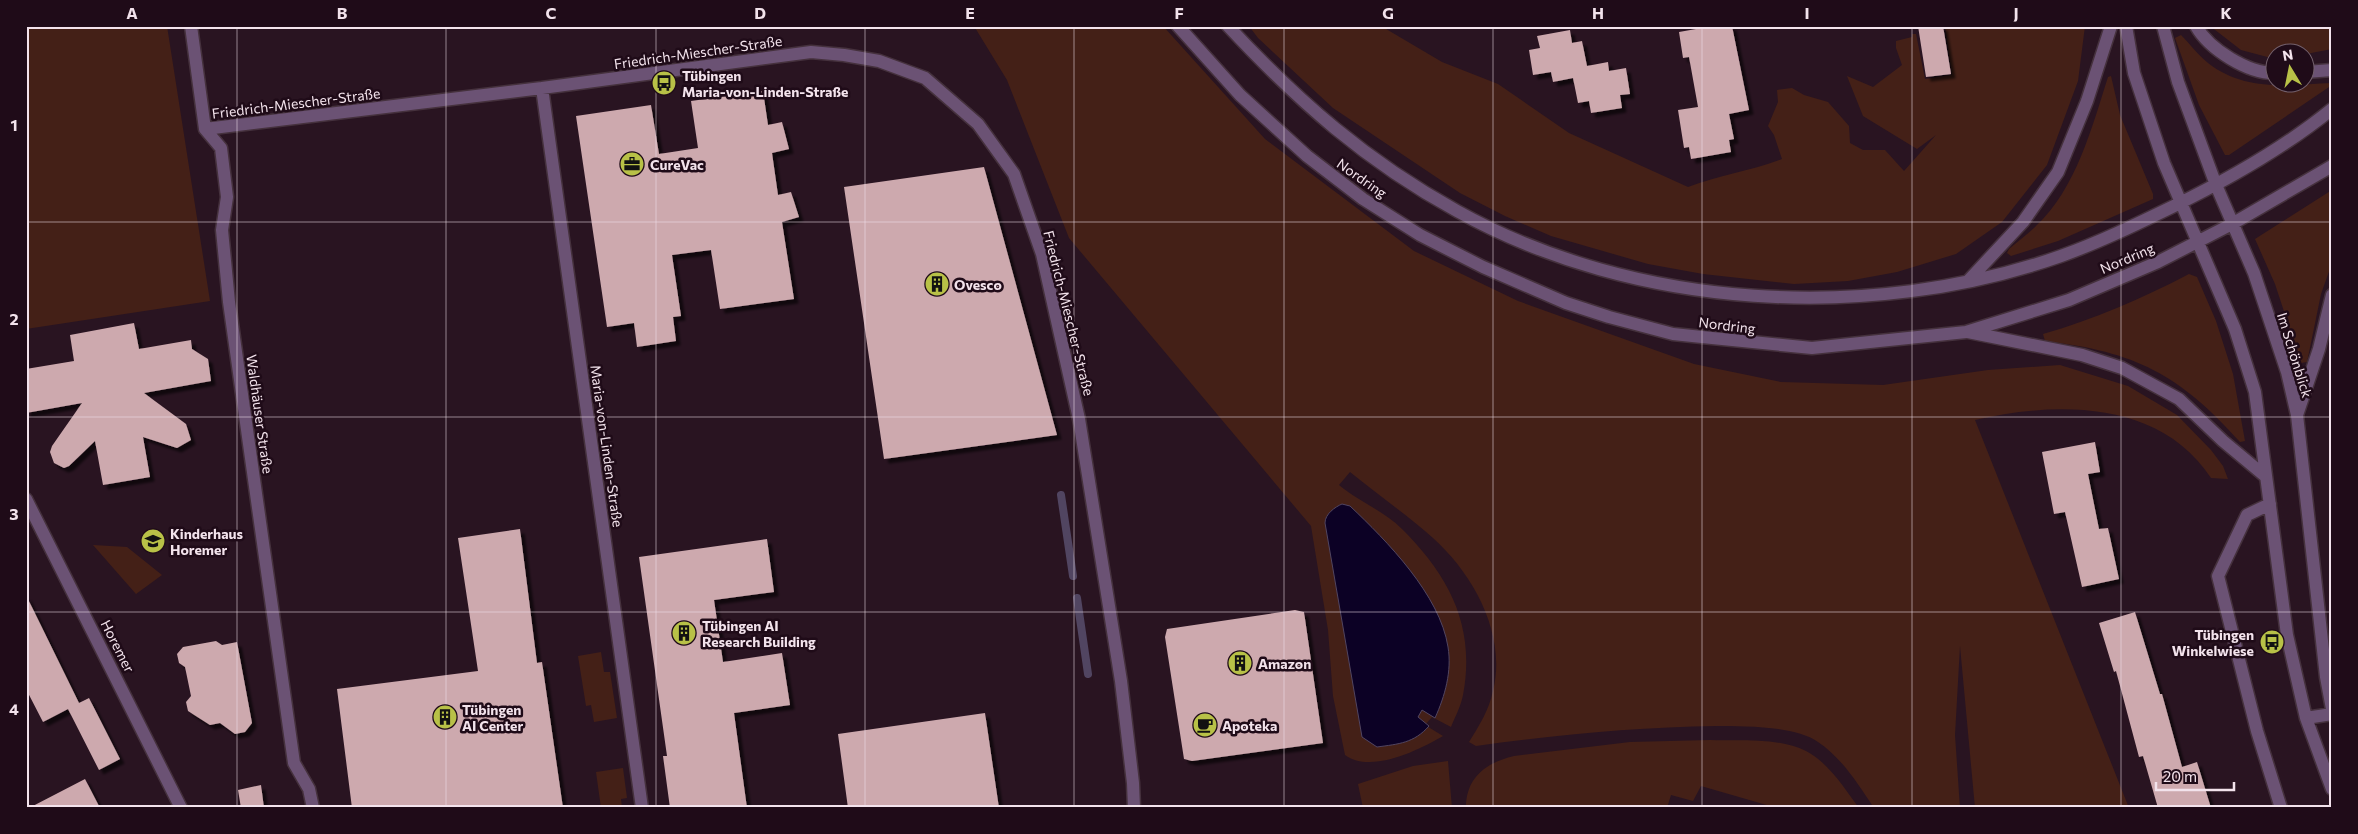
<svg xmlns="http://www.w3.org/2000/svg" width="2358" height="834" font-family="Commissioner,sans-serif">
<defs>
<filter id="shadow"><feDropShadow dx="4.5" dy="4.5" stdDeviation="1" flood-color="#0009"/></filter>
</defs>
<rect width="100%" height="100%" fill="#291421"/>
<path fill="#442017" d="M 26,26 L 167,26 L 210,301 L 26,329 Z
M 974,26 L 1163,26 L 1265,139 L 1414,251 L 1518,301 L 1694,364 L 1781,382 L 1883,385 L 1988,370 L 2060,365 L 2128,386 L 2177,415 L 2211,450 L 2223,466 L 2228,479 L 2211,478 C 2160,400 2057,401 1975,420 L 2129,808 L 1975,808 L 1960,646 L 1955,735 L 1960,808 L 1874,808 C 1858,784 1842,758 1818,742 C 1795,726 1745,726 1717,726 C 1636,727 1556,735 1476,746 L 1469,742 C 1479,726 1489,710 1493,691 C 1507,635 1474,575 1433,538 C 1407,515 1377,494 1350,472 L 1339,485 C 1358,501 1384,511 1402,529 C 1449,576 1476,626 1463,695 C 1461,706 1455,717 1451,727 L 1432,717 L 1425,725 L 1443,736 C 1419,750 1371,774 1345,755 L 1333,696 L 1328,630 L 1311,526 L 1069,238 L 1007,80 Z
M 1249,26 L 1381,26 L 1442,62 L 1498,84 L 1569,133 L 1688,187 C 1719,175 1751,171 1782,159 L 1774,135 L 1768,126 L 1778,102 L 1777,90 L 1792,88 L 1804,95 L 1828,102 L 1849,126 L 1850,143 L 1863,150 L 1885,150 L 1904,171 L 1936,135 L 1917,149 L 1863,116 L 1847,76 L 1873,87 L 1902,65 L 1896,48 L 1896,41 L 1912,37 L 1912,34 L 1916,34 L 1925,79 L 1952,75 L 1945,26 L 2085,26 L 2078,81 L 2047,165 L 2002,222 L 1956,254 L 1897,272 L 1848,281 L 1794,284 L 1703,274 L 1648,264 L 1551,236 L 1505,216 L 1460,193 L 1333,108 L 1258,38 Z
M 2210,26 L 2332,26 L 2332,49 L 2306,54 L 2306,52 L 2276,52 L 2275,59 L 2241,50 Z
M 2181,35 C 2190,44 2198,55 2208,63 C 2245,92 2289,85 2332,83 L 2332,85 L 2229,155 L 2225,155 L 2199,105 L 2175,38 Z
M 2111,76 L 2120,115 L 2153,194 L 2153,199 L 2058,241 L 2011,256 L 2007,253 L 2009,249 C 2018,241 2028,234 2036,226 C 2076,189 2092,127 2108,77 Z
M 2332,190 L 2332,263 L 2321,294 L 2307,362 L 2301,363 L 2275,284 L 2255,239 Z
M 2189,274 L 2197,277 L 2216,321 L 2233,374 L 2245,441 L 2240,442 C 2179,374 2136,352 2045,341 L 2043,334 C 2095,319 2141,299 2189,274 Z
M 93,545 L 127,547 L 162,575 L 136,594 Z
M 601,652 L 604,672 L 610,672 L 617,718 L 594,722 L 591,705 L 586,706 L 578,656 Z
M 1710,740 C 1740,741 1778,737 1806,751 C 1828,762 1845,789 1859,808 L 1777,808 L 1701,786 L 1693,801 L 1671,795 L 1667,808 L 1466,808 C 1466,777 1486,763 1514,756 L 1630,742 Z
M 1448,761 L 1452,808 L 1363,808 L 1358,784 L 1413,766 Z
M 623,768 L 627,798 L 621,799 L 622,808 L 601,808 L 596,772 Z"/>
<path fill="#0c0125" stroke="#514561" d="M 1342,504 L 1350,506 C 1387,541 1440,595 1448,647 C 1452,671 1445,696 1435,718 L 1422,710 L 1418,717 L 1429,726 C 1414,743 1399,744 1377,747 L 1362,737 L 1325,523 C 1325,514 1335,507 1342,504 Z"/>
<g fill="none" stroke-linecap="round" stroke-linejoin="round">
<path stroke="#514561" stroke-width="8" d="M 1061,495 L 1073,576
M 1077,598 L 1088,674"/>
</g>
<path fill="#cda9ae" filter="url(#shadow)" d="M 1695,26 L 1732,26 L 1749,110 L 1729,114 L 1734,139 L 1729,140 L 1731,152 L 1691,159 L 1689,147 L 1684,148 L 1678,110 L 1698,107 L 1689,57 L 1683,58 L 1679,32 L 1696,29 Z
M 1918,26 L 1943,26 L 1951,74 L 1926,77 Z
M 1570,30 L 1572,43 L 1582,41 L 1587,66 L 1608,62 L 1609,71 L 1626,68 L 1630,94 L 1620,95 L 1622,108 L 1591,113 L 1589,101 L 1578,103 L 1573,78 L 1553,82 L 1551,72 L 1533,75 L 1529,50 L 1540,48 L 1537,36 Z
M 763,91 L 768,125 L 782,122 L 789,149 L 772,153 L 778,195 L 791,192 L 799,217 L 782,222 L 794,299 L 720,309 L 711,250 L 672,255 L 681,316 L 673,317 L 676,341 L 637,347 L 634,323 L 607,327 L 576,116 L 651,105 L 659,154 L 698,148 L 691,101 Z
M 984,167 L 1057,435 L 884,459 L 844,187 Z
M 134,323 L 139,349 L 191,340 L 192,349 L 208,359 L 211,381 L 144,393 L 186,424 L 191,440 L 177,448 L 143,437 L 150,477 L 103,485 L 95,441 L 69,466 L 64,468 L 54,463 L 50,452 L 52,446 L 82,403 L 26,413 L 26,369 L 74,361 L 70,335 Z
M 2095,442 L 2100,472 L 2088,474 L 2099,529 L 2108,528 L 2119,579 L 2082,587 L 2065,512 L 2054,514 L 2042,452 Z
M 520,529 L 537,663 L 542,662 L 563,808 L 352,808 L 337,689 L 478,671 L 458,538 Z
M 767,539 L 774,592 L 714,600 L 723,662 L 782,653 L 790,705 L 734,713 L 747,808 L 670,808 L 663,756 L 667,756 L 639,557 Z
M 26,595 L 79,703 L 89,698 L 120,759 L 99,770 L 68,709 L 43,722 L 26,689 Z
M 1295,610 L 1304,612 L 1323,743 L 1192,761 L 1184,759 L 1165,637 L 1167,629 Z
M 2135,612 L 2160,694 L 2162,694 L 2182,767 L 2197,762 L 2211,808 L 2158,808 L 2143,756 L 2139,757 L 2116,671 L 2114,672 L 2099,623 Z
M 216,641 L 222,645 L 237,642 L 252,723 L 245,732 L 235,734 L 220,723 L 210,725 L 188,711 L 186,702 L 191,696 L 185,667 L 179,663 L 177,654 L 183,647 Z
M 985,713 L 999,808 L 848,808 L 838,734 Z
M 85,779 L 100,808 L 29,808 Z
M 261,785 L 264,808 L 241,808 L 238,790 Z"/>
<g fill="none" stroke-linecap="round" stroke-linejoin="round">
<defs>
<path id="minor" d="M 191,26 L 205,129 L 221,148 L 227,197 L 222,230 L 229,302 L 294,763 L 309,789 L 313,808
M 1178,26 L 1240,95 L 1307,156 L 1363,199 L 1420,235 L 1483,267 L 1566,303 L 1609,317 L 1673,334 L 1702,337 L 1812,348 L 1966,332 L 2069,300 L 2158,262 L 2232,224 L 2332,166
M 1228,26 C 1299,102 1366,161 1457,211 C 1635,310 1870,323 2061,256 C 2100,242 2137,224 2174,206 C 2229,179 2284,148 2332,109
M 2126,26 L 2134,73 L 2164,163 L 2235,329 L 2255,392 L 2287,635 L 2306,718 L 2332,789
M 2163,26 L 2178,82 L 2216,185 L 2254,273 L 2287,372 L 2297,415 L 2326,677 L 2332,709
M 2196,26 C 2209,49 2248,74 2276,73
M 2306,72 L 2332,70
M 542,88 L 642,808
M 205,129 L 542,88 L 811,52 L 844,55 L 879,61 L 925,78 L 978,124 L 1014,174 L 1042,254 L 1079,419 L 1121,681 L 1133,783 L 1134,808
M 1968,281 L 2023,222 L 2058,172 L 2087,101 L 2111,26
M 1968,332 L 2082,355 L 2122,368 L 2179,399 L 2223,441 L 2265,476
M 2297,415 L 2319,349 L 2332,295
M 26,499 L 181,808
M 2270,504 L 2247,515 L 2218,576 L 2257,731 L 2281,808
M 2306,718 L 2332,714"/>
</defs>
<use href="#minor" stroke="#45313d" stroke-width="15"/>
<use href="#minor" stroke="#6b5274" stroke-width="12"/>
</g>
<path fill="none" stroke="#f3e3ec" stroke-width="1" stroke-opacity="0.55" d="M 237,26 L 237,808M 446,26 L 446,808M 656,26 L 656,808M 865,26 L 865,808M 1074,26 L 1074,808M 1284,26 L 1284,808M 1493,26 L 1493,808M 1702,26 L 1702,808M 1912,26 L 1912,808M 2121,26 L 2121,808M 26,222 L 2332,222M 26,417 L 2332,417M 26,612 L 2332,612"/>
<defs>
<symbol id="bus-disc" viewBox="-11 -11 22 22"><circle r="9.5" fill="#b8c147" stroke="#1f0b18"/><path d="M-5-6H5V4H4V6H2V4H-2V6H-4V4H-5ZM-3.5-4V0h7V-4ZM-3.5 1.2v1.5H-2V1.2ZM2 1.2v1.5H3.5V1.2Z" fill="#111"/></symbol>
<symbol id="office-disc" viewBox="-11 -11 22 22"><circle r="9.5" fill="#b8c147" stroke="#1f0b18"/><path d="M-6-3h4V-5.5h4V-3h4V5H-6ZM-1-4.5V-3h2v-1.5ZM-6 0V1H6V0Z" fill="#111"/></symbol>
<symbol id="building-disc" viewBox="-11 -11 22 22"><circle r="9.5" fill="#b8c147" stroke="#1f0b18"/><path d="M-4-6H4V6H1V3H-1V6H-4ZM-2.5-4.3h1.7v1.8h-1.7ZM.8-4.3h1.7v1.8H.8ZM-2.5-1h1.7V.8h-1.7ZM.8-1h1.7V.8H.8Z" fill="#111"/></symbol>
<symbol id="school-disc" viewBox="-11 -11 22 22"><circle r="9.5" fill="#b8c147" stroke="#1f0b18"/><path d="M0-5L7-2L0 1L-7-2ZM-4 1L0 2.5L4 1V4Q0 6-4 4Z" fill="#111"/></symbol>
<symbol id="cafe-disc" viewBox="-11 -11 22 22"><circle r="9.5" fill="#b8c147" stroke="#1f0b18"/><path d="M-5.5-4.5H6V0H3Q3 3.5 0 3.5H-2.5Q-5.5 3.5-5.5 0ZM3-3.2v2h1.7v-2ZM-6 4.5H4V6H-6Z" fill="#111"/></symbol>
</defs>
<g fill-rule="evenodd">
<use href="#bus-disc" x="650" y="69" width="28" height="28"/>
<use href="#office-disc" x="618" y="150" width="28" height="28"/>
<use href="#building-disc" x="923" y="270" width="28" height="28"/>
<use href="#school-disc" x="139" y="527" width="28" height="28"/>
<use href="#building-disc" x="670" y="619" width="28" height="28"/>
<use href="#bus-disc" x="2258" y="628" width="28" height="28"/>
<use href="#building-disc" x="1226" y="649" width="28" height="28"/>
<use href="#building-disc" x="431" y="703" width="28" height="28"/>
<use href="#cafe-disc" x="1191" y="711" width="28" height="28"/>
</g>
<g text-anchor="middle" dominant-baseline="central" stroke-width="5" stroke-linejoin="round" paint-order="stroke">
<g font-size="14" fill="#f3e3ec" stroke="#1f0b18">
<text transform="translate(698 52) rotate(-8)">Friedrich-Miescher-Straße</text>
<text transform="translate(296 103) rotate(-7)">Friedrich-Miescher-Straße</text>
<text transform="translate(1362 178) rotate(35)">Nordring</text>
<text transform="translate(2127 258) rotate(-23)">Nordring</text>
<text transform="translate(1069 313) rotate(76)">Friedrich-Miescher-Straße</text>
<text transform="translate(1727 325) rotate(7)">Nordring</text>
<text transform="translate(2295 355) rotate(73)">Im Schönblick</text>
<text transform="translate(260 414) rotate(82)">Waldhäuser Straße</text>
<text transform="translate(607 446) rotate(82)">Maria-von-Linden-Straße</text>
<text transform="translate(118 646) rotate(63)">Horemer</text>
</g>
<g font-size="14" font-weight="bold" fill="#f3e3ec" stroke="#1f0b18" text-anchor="start">
<text x="682" y="75">Tübingen<tspan x="682" dy="16">Maria-von-Linden-Straße</tspan></text>
<text x="650" y="164">CureVac</text>
<text x="954" y="284">Ovesco</text>
<text x="170" y="533">Kinderhaus<tspan x="170" dy="16">Horemer</tspan></text>
<text x="702" y="625">Tübingen AI<tspan x="702" dy="16">Research Building</tspan></text>
<text x="2254" y="634" text-anchor="end">Tübingen<tspan x="2254" dy="16">Winkelwiese</tspan></text>
<text x="1258" y="663">Amazon</text>
<text x="462" y="709">Tübingen<tspan x="462" dy="16">AI Center</tspan></text>
<text x="1222" y="725">Apoteka</text>
</g>
</g>
<rect width="2358" height="834" fill="none" stroke="#1f0b18" stroke-width="55"/>
<g transform="translate(2290 68) rotate(350)"><circle r="24" fill="#1f0b18" stroke="#74616d"/>
<path d="M0-4L9 19L0 12L-9 19Z" fill="#b8c147"/>
<text y="-8" font-size="14" font-weight="bold" text-anchor="middle" fill="#f3e3ec">N</text>
</g>
<path d="M2156 782v8h78v-8" fill="none" stroke="#f3e3ec" stroke-width="2.5"/>
<text x="2163" y="782" font-size="15" fill="#f3e3ec" stroke="#1f0b18" stroke-width="4" paint-order="stroke">20 m</text>
<rect x="28" y="28" width="2302" height="778" fill="none" stroke="#f3e3ec" stroke-width="2"/>
<g font-size="16" text-anchor="middle" font-weight="bold" fill="#f3e3ec">
<text x="132" y="19">A</text>
<text x="342" y="19">B</text>
<text x="551" y="19">C</text>
<text x="760" y="19">D</text>
<text x="970" y="19">E</text>
<text x="1179" y="19">F</text>
<text x="1388" y="19">G</text>
<text x="1598" y="19">H</text>
<text x="1807" y="19">I</text>
<text x="2016" y="19">J</text>
<text x="2226" y="19">K</text>
<text x="14" y="131">1</text>
<text x="14" y="325">2</text>
<text x="14" y="520">3</text>
<text x="14" y="715">4</text>
</g>
</svg>
